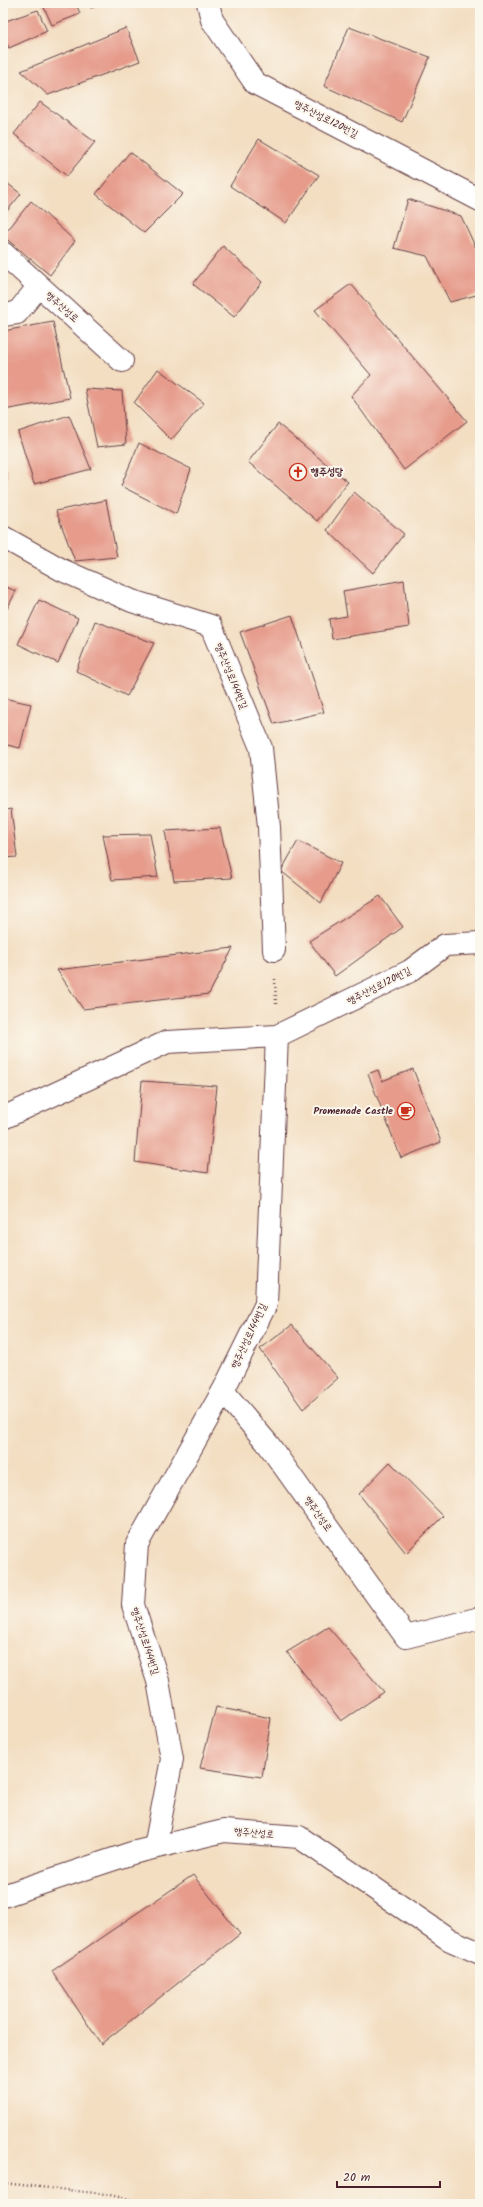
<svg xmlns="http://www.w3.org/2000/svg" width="483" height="2207" font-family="Kalam,'Poor Story',sans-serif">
<rect width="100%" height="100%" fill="#fbf7ec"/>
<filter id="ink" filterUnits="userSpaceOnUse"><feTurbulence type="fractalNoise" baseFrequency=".025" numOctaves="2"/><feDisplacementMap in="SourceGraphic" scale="8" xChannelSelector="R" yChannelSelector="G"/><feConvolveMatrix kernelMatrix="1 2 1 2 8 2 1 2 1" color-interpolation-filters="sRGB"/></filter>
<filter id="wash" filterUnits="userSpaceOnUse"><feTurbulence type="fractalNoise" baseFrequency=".012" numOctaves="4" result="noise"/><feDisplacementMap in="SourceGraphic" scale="16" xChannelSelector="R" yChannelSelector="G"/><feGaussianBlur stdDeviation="0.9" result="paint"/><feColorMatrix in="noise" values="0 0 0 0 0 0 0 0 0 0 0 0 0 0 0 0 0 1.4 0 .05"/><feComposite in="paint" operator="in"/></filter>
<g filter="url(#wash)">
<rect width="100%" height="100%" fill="#f3dec2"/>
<g id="blocks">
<path fill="#e69b8b" d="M 42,3 L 76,3 L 80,14 L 52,25 Z
M 89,3 L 103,3 L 91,8 Z
M 38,10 L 47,31 L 9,48 L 3,35 L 3,22 Z
M 349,27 L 430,57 L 402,122 L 324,86 Z
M 126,28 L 140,61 L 48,95 L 21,71 Z
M 40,102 L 95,142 L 67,176 L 14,134 Z
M 259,139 L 319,175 L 286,223 L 230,186 Z
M 130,152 L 183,194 L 144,233 L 96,194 Z
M 3,180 L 21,194 L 3,216 Z
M 408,199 L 461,216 L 480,257 L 480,294 L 450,302 L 427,256 L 394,248 Z
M 31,201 L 75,241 L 50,275 L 3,236 Z
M 223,246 L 262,282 L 234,317 L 193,284 Z
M 351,284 L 467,421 L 404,470 L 351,396 L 371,375 L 315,310 Z
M 53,322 L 70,398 L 4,410 L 3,331 Z
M 158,369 L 204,403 L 171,440 L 134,403 Z
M 85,389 L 122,391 L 126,444 L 97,447 Z
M 69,415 L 91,469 L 34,484 L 18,432 Z
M 278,424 L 348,482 L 317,521 L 248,462 Z
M 139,443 L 191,469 L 176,514 L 121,486 Z
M 3,469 L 8,475 L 3,480 Z
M 354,492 L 404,534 L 373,573 L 327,530 Z
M 106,500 L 117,557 L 75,561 L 56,511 Z
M 404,580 L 409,627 L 332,639 L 329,619 L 347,616 L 343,591 Z
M 3,586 L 16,591 L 3,617 Z
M 39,600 L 78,618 L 58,663 L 18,644 Z
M 292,615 L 324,712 L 274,724 L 240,632 Z
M 95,621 L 154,643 L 127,696 L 76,671 Z
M 3,698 L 31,704 L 20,748 L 3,744 Z
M 11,809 L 17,857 L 3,858 L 3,811 Z
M 220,828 L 232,878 L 174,881 L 165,831 Z
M 150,834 L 158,877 L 112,880 L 103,835 Z
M 298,841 L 341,863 L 321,903 L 281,871 Z
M 380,896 L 403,927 L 335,976 L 309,941 Z
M 233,948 L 209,994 L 83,1009 L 57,970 Z
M 413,1069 L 441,1142 L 401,1158 L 368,1074 L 378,1070 L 382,1081 Z
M 142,1081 L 217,1086 L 208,1173 L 135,1162 Z
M 292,1325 L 338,1378 L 303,1409 L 260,1349 Z
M 390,1462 L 443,1516 L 406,1553 L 359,1494 Z
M 328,1627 L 384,1692 L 341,1721 L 287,1652 Z
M 216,1707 L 271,1718 L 262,1777 L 200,1768 Z
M 193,1875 L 240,1934 L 101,2044 L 52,1971 Z"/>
</g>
</g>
<g filter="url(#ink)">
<use href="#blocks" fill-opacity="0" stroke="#633c42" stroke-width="1"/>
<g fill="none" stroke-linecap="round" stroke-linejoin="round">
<defs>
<path id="street" d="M 208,3 L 212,20 L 255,83 L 480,200
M 3,253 L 122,361
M 3,315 L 17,313 L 39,286
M 3,537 L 62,570 L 132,601 L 211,626 L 261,748 L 269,827 L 274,950
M 277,1036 L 410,971 L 445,945 L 480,943
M 3,1118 L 167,1042 L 277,1036 L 266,1304 L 223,1391 L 137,1544 L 133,1605 L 158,1681 L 172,1759 L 155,1847
M 223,1391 L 268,1444 L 406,1637 L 480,1618
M 3,1896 L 132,1853 L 224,1831 L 299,1837 L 450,1940 L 480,1953"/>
</defs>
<use href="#street" stroke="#633c42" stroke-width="24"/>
<path stroke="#633c42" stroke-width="2.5" stroke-dasharray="1 3" stroke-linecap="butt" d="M 275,979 L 276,1004
M 3,2183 L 105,2194 L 153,2204"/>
<use href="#street" stroke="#fff" stroke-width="22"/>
</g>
</g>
<defs>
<symbol id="church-ring" viewBox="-11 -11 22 22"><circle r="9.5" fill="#fbf7ec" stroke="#c8321e" stroke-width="1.5"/><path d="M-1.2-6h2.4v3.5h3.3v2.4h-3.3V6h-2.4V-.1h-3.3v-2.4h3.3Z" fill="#c8321e"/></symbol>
<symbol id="cafe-ring" viewBox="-11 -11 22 22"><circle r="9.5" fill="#fbf7ec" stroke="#c8321e" stroke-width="1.5"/><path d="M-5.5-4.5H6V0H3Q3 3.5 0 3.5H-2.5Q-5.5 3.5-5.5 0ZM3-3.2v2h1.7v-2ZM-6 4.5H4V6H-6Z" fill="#c8321e"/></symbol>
</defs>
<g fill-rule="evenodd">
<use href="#church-ring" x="288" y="462" width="20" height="20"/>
<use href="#cafe-ring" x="396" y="1101" width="20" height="20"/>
</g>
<g text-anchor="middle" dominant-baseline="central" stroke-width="4" stroke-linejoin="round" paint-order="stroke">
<g font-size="10" fill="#4a1f2b" stroke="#fbf7ec">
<text transform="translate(326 119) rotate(27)">행주산성로120번길</text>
<text transform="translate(62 307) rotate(42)">행주산성로</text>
<text transform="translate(231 676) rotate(68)">행주산성로144번길</text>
<text transform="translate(379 986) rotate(-27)">행주산성로120번길</text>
<text transform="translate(249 1336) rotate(-65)">행주산성로144번길</text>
<text transform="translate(318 1514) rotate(55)">행주산성로</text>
<text transform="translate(145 1641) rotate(72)">행주산성로144번길</text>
<text transform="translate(254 1833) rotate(5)">행주산성로</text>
</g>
<g font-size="10" font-weight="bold" fill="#4a1f2b" stroke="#fbf7ec" text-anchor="start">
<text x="311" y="472">행주성당</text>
<text x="393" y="1111" text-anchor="end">Promenade Castle</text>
</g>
</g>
<rect width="483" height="2207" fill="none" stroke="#fbf7ec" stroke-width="16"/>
<path d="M337 2181v6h103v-6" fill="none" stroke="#4a1f2b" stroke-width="2"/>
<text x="343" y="2181" font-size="12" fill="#4a1f2b" stroke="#fbf7ec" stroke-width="3" paint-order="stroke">20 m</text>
</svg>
